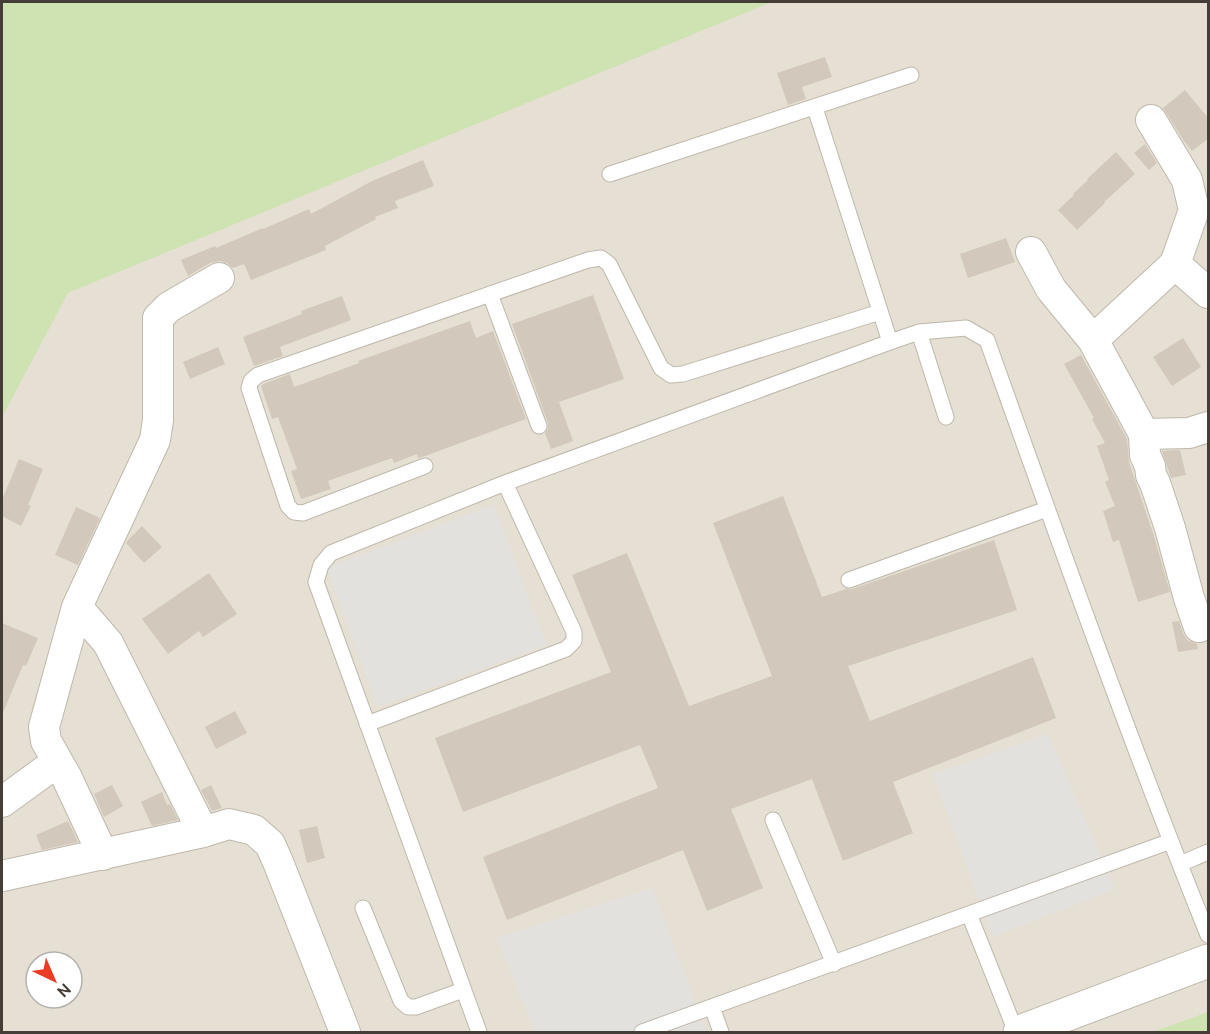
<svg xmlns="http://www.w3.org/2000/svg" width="1210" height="1034" font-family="Ubuntu,sans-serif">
<rect width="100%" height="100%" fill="#f2eee6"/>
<path fill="#e5dfd4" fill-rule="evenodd" d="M 2,2 L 1208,2 L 1208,1032 L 2,1032 ZM 36,962 L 72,962 L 72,998 L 36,998 Z"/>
<path fill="#cee3b1" d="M 2,2 L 771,2 L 68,293 L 2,417 Z
M 1208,1012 L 1208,1032 L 1153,1032 Z"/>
<path fill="#e3e1de" d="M 494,505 L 546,645 L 378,707 L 327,568 Z
M 1048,734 L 1115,889 L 992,937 L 933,774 Z
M 652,888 L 706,1032 L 535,1032 L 497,938 Z"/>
<path fill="#d2c9bc" d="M 825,57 L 832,77 L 802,87 L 806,99 L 788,105 L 777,73 Z
M 1185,90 L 1209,119 L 1209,138 L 1192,151 L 1184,141 L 1163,108 Z
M 1145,144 L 1157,163 L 1149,170 L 1134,153 Z
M 1116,152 L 1135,174 L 1104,202 L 1105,203 L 1077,230 L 1058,210 L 1074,195 L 1073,194 L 1088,180 L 1087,179 Z
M 423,160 L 434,186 L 395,201 L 398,208 L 375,217 L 376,219 L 325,246 L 326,250 L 251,280 L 244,264 L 233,268 L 227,263 L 220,261 L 210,263 L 188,276 L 181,260 L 215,246 L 216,248 L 263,228 L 263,229 L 309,209 L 311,214 L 372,181 Z
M 1006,238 L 1015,262 L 968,278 L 960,254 Z
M 593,295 L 624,379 L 559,402 L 573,441 L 551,449 L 545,433 L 548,428 L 548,423 L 512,324 Z
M 342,296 L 351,320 L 280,347 L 283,356 L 254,366 L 243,337 L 302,314 L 301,311 Z
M 470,321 L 476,338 L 493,331 L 526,419 L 425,456 L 418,458 L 417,454 L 394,463 L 392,458 L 328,481 L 331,489 L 301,499 L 291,471 L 297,469 L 278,417 L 272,419 L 261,386 L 263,384 L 290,374 L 294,387 L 359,363 L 358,361 Z
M 1183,338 L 1201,367 L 1172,386 L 1153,357 Z
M 218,347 L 225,364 L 190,379 L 183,362 Z
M 1081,355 L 1127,439 L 1129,462 L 1153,533 L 1170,592 L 1138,602 L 1119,540 L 1113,542 L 1103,511 L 1115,506 L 1105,482 L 1109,480 L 1097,446 L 1105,443 L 1092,419 L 1094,418 L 1064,364 Z
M 1180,450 L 1186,475 L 1171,478 L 1162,451 Z
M 19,459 L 43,469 L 28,505 L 31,506 L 21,526 L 2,516 L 2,500 Z
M 783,496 L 822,597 L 846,589 L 852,589 L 994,540 L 1017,610 L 848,666 L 870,721 L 1033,657 L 1056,718 L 893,782 L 913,833 L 843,861 L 812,779 L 731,809 L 763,888 L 707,911 L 683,850 L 507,920 L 483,857 L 658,788 L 640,745 L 463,812 L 435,738 L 611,672 L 572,575 L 627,553 L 689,706 L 772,676 L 713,523 Z
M 76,507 L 100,518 L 78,565 L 55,555 Z
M 142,526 L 162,547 L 144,563 L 126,543 L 128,540 Z
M 209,573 L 237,614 L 203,637 L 199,631 L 168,654 L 142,619 Z
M 1179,621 L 1183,633 L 1187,640 L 1197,644 L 1198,649 L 1178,652 L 1172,622 Z
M 2,623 L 38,638 L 26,666 L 23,665 L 2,715 Z
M 235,711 L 247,733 L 216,749 L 205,727 Z
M 112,785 L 123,806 L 104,817 L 94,794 Z
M 211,785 L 222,808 L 212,811 L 201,790 Z
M 162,792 L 167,805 L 170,804 L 178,820 L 152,826 L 141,802 Z
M 68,821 L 78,842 L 42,850 L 36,835 Z
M 317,826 L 325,858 L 307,863 L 299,830 Z"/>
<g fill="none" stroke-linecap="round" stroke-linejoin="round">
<defs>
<path id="service" d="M 815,108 L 890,342
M 610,174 L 911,75
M 490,294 L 539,426
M 919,332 L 946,417
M 425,466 L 303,513 L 294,512 L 288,506 L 249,388 L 251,381 L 258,375 L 588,260 L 601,258 L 609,264 L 661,368 L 671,375 L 683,374 L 880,312
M 849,580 L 1047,509
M 367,724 L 566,649 L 574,641 L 574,632 L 505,483
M 773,820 L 834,964
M 1180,864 L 1208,852
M 363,908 L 401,1001 L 408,1007 L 416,1007 L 463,990
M 969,914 L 1016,1032
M 712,1007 L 721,1032
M 479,1032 L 316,582 L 321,565 L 331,553 L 505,483 L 890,342 L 919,332 L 966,328 L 987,340 C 1058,539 1129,739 1208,935
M 642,1032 L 1171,841"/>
<path id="minor" d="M 1151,120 L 1187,180 L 1194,210 L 1175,264
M 1031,252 L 1051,289 L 1093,340 L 1144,434 L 1189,433 L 1208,427
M 1093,340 L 1175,264 L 1208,293
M 1144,434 L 1145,455 L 1150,466 L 1151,475 L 1155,483 L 1170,528 L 1189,598 L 1199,627
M 77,607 L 108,643 L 203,832
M 2,802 L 57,762
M 103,855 L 67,778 L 46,741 L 44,727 L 77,607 L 155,440 L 158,420 L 158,318 L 169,307 L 219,278
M 2,876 L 203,832 L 229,824 L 254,830 L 270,844 L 278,862 L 345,1032"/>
<path id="tertiary" d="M 1020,1032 L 1208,961"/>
</defs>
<use href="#service" stroke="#bfb8ac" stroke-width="17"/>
<use href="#minor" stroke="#bfb8ac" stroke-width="32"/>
<use href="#tertiary" stroke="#bfb8ac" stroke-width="35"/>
<use href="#service" stroke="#fff" stroke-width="15"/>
<use href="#minor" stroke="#fff" stroke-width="30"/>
<use href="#tertiary" stroke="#fff" stroke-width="33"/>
</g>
<rect width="1210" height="1034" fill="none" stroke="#443e36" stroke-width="6"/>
<g transform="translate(54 980) rotate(136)"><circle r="28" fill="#ffffff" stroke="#b4b2af" stroke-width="1.5"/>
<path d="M0-4.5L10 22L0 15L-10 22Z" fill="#ea3c25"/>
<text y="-9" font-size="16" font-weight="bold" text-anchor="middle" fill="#443e36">N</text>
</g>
</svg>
